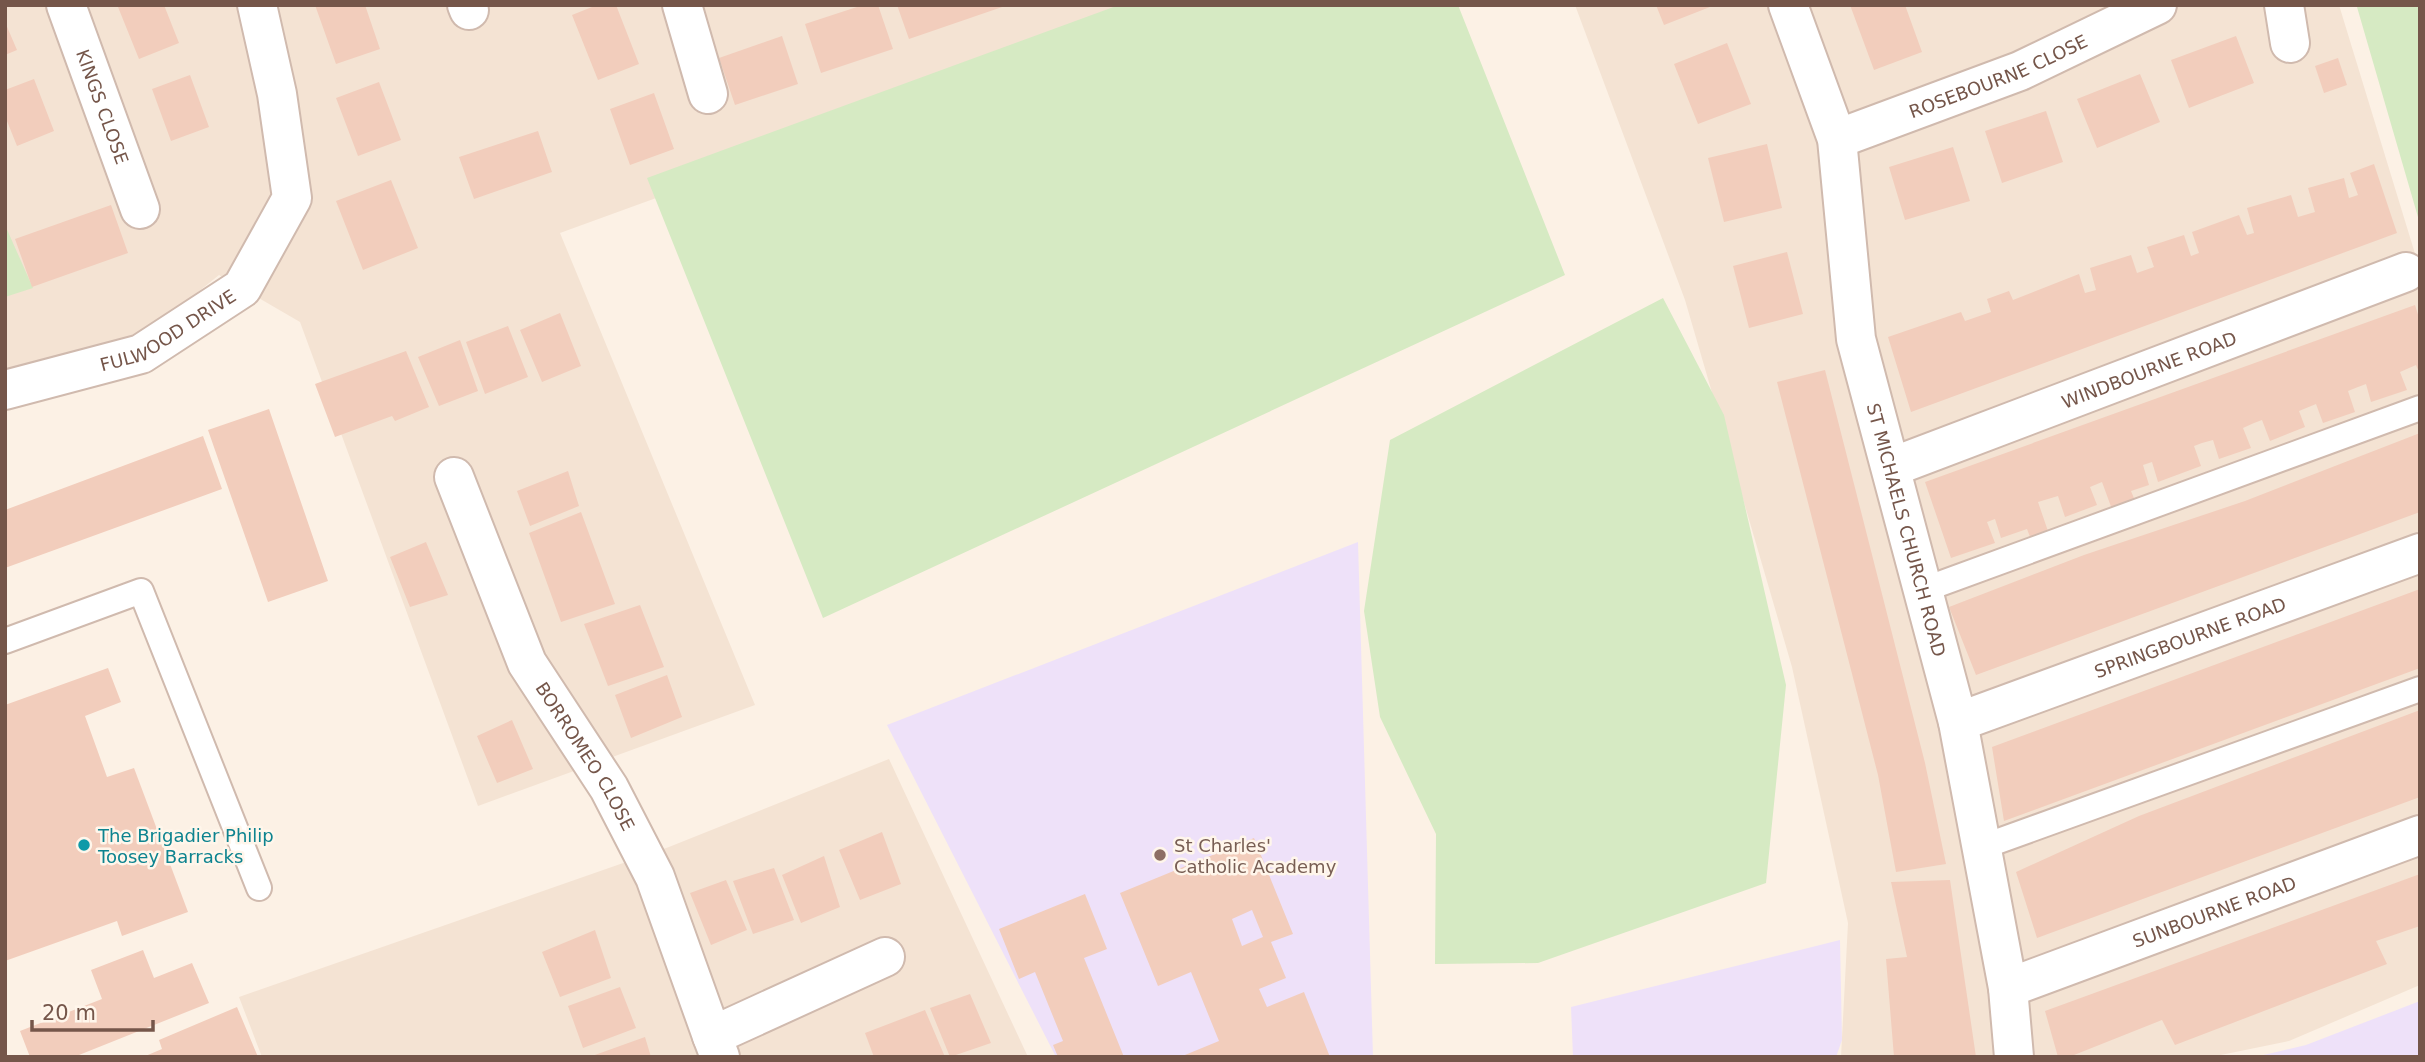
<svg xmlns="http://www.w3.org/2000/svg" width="2425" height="1062" font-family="'DejaVu Sans',sans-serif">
<rect width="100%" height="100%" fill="#fcf1e5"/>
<path fill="#f4e3d3" d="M 5,5 L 1186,5 L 560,233 L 755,705 L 478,806 L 300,322 L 219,275 L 151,330 L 5,376 Z
M 1575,5 L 2339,5 L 2420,270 L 2420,985 L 2289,1041 L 2211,1057 L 1841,1057 L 1848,923 L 1792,667 L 1685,300 Z
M 889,759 L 1028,1057 L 262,1057 L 239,997 L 669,847 Z"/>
<path fill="#eee1f9" d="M 1358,542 L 1373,1057 L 1056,1057 L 887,725 Z
M 1840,940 L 1842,1040 L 1836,1057 L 1573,1057 L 1571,1007 Z
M 2420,1001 L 2420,1057 L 2255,1057 L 2306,1045 Z"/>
<path fill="#d6eac3" d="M 1119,5 L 1458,5 L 1565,275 L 823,618 L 647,178 Z
M 2357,5 L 2420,5 L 2420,224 L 2357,7 Z
M 5,225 L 33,288 L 5,297 Z
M 1663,298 L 1724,415 L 1786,685 L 1766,883 L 1538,963 L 1435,964 L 1436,834 L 1380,717 L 1364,611 L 1390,440 Z"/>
<path fill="#f2cdbc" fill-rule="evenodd" d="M 123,5 L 164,5 L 179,43 L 139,59 L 118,7 Z
M 315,5 L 365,5 L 380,49 L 336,64 Z
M 597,5 L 616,5 L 639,64 L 598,80 L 572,15 Z
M 863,5 L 878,5 L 893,49 L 821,73 L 805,24 Z
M 897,5 L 1005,5 L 1005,6 L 909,39 Z
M 1656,5 L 1715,5 L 1664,25 Z
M 1850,5 L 1905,5 L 1922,52 L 1874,70 Z
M 5,22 L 17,50 L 5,55 Z
M 782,36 L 798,84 L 735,105 L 719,58 Z
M 2236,36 L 2254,83 L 2189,108 L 2171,60 Z
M 1727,43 L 1751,104 L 1698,124 L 1674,64 Z
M 2338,58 L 2347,85 L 2324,93 L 2315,66 Z
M 2140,74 L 2160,122 L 2097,148 L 2077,99 Z
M 190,75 L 209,127 L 171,141 L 152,89 Z
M 34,79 L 54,131 L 17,146 L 5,116 L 5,90 Z
M 379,82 L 401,140 L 358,156 L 336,98 Z
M 654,93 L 674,149 L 630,165 L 610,109 Z
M 2046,111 L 2063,162 L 2002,183 L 1985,131 Z
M 538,131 L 552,172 L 474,199 L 459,157 Z
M 1767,144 L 1782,208 L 1724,222 L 1708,158 Z
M 1953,147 L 1970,201 L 1905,220 L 1889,167 Z
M 2374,164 L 2397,233 L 1911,412 L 1888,337 L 1961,312 L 1965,321 L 1991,312 L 1987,299 L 2009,291 L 2013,300 L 2079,274 L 2085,293 L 2096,290 L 2090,268 L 2131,255 L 2137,273 L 2154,267 L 2147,247 L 2184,235 L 2191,256 L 2199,253 L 2192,232 L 2239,215 L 2247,235 L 2254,233 L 2247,208 L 2291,195 L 2298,217 L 2315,212 L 2308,188 L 2344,178 L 2349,198 L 2358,195 L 2350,173 Z
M 391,180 L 418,248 L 363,270 L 336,201 Z
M 111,205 L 128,253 L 32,287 L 15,239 Z
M 1787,252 L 1803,314 L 1749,328 L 1733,266 Z
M 2415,305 L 2420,321 L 2420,375 L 2416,365 L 2400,372 L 2407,390 L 2371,402 L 2366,384 L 2358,387 L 2348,391 L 2355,412 L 2323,423 L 2316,404 L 2299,411 L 2305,427 L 2270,441 L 2262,420 L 2254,423 L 2243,428 L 2251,448 L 2219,459 L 2213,440 L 2202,443 L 2194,446 L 2201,466 L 2158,482 L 2152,462 L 2143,465 L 2149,485 L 2131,491 L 2136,503 L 2113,512 L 2102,482 L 2090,487 L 2097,505 L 2065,517 L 2058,496 L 2038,502 L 2050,537 L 2032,542 L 2027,529 L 2001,538 L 1995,519 L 1987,522 L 1995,543 L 1951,558 L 1925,482 Z
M 560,313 L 581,366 L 542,382 L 520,330 Z
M 508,326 L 528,377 L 485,394 L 466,342 Z
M 460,340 L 478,391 L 439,406 L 418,357 Z
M 406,351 L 429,407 L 395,421 L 392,416 L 335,437 L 315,384 Z
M 1825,370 L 1925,763 L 1946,864 L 1896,872 L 1878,775 L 1777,382 Z
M 269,409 L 328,581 L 268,602 L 208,430 Z
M 2420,433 L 2420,512 L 1976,675 L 1949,607 L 2084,555 L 2245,501 Z
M 203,436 L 222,489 L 5,568 L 5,510 Z
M 568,471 L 579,506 L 530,526 L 517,491 Z
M 581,512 L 615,604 L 561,622 L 529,533 Z
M 426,542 L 448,595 L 410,607 L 390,557 Z
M 2420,589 L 2420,668 L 2004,821 L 1992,747 Z
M 640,605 L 664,667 L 608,686 L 584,624 Z
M 108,668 L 121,702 L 85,716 L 107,777 L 134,768 L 188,912 L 122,936 L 117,921 L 5,961 L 5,705 Z
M 667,675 L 682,717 L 631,738 L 615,695 Z
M 2420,710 L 2420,797 L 2037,938 L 2016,872 L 2139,816 Z
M 512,720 L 533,769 L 497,783 L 477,736 Z
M 882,832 L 901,884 L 860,900 L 839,850 Z
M 1254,838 L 1293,934 L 1271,942 L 1286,978 L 1259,989 L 1267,1007 L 1304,992 L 1330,1057 L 1180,1057 L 1219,1041 L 1191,972 L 1158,986 L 1120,893 ZM 1252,910 L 1263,937 L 1242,946 L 1232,919 Z
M 824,856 L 840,907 L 801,923 L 782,875 Z
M 774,868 L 794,920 L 753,934 L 733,881 Z
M 2420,874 L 2420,926 L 2376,941 L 2387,964 L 2175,1045 L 2162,1020 L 2069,1057 L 2058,1057 L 2045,1011 Z
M 726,880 L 747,930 L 711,945 L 690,893 Z
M 1950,880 L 1976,1057 L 1894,1057 L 1886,959 L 1907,957 L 1891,882 Z
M 1085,894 L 1107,949 L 1084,958 L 1124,1057 L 1058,1057 L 1053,1045 L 1063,1041 L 1035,972 L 1019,979 L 999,929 Z
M 595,930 L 611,978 L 560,997 L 542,952 Z
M 143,950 L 154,978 L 192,963 L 209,1003 L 74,1057 L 30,1057 L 20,1031 L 102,999 L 91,970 Z
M 620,987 L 636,1028 L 583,1048 L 568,1006 Z
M 970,994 L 991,1043 L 950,1057 L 930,1008 Z
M 237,1007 L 258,1057 L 143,1057 L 162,1049 L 159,1040 Z
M 925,1010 L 945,1057 L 874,1057 L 865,1033 Z
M 645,1037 L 651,1057 L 592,1057 L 592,1056 Z"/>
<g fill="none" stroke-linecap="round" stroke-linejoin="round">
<defs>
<path id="lane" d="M 1923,590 L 2420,408
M 5,641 L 141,591 L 259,888
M 1982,847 L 2420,689"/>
<g id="street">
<path id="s1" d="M 66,5 L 140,209"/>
<path d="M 467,5 L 469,10"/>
<path d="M 682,5 L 708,94"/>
<path id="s2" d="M 1788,5 L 1837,139 L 1856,339 L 1958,722 L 2008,988 L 2014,1057"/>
<path d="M 2284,5 L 2290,43"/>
<path id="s3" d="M 1837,139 L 2020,71 L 2157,5"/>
<path id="s4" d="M 5,390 L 141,354 L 242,288 L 292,198 L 277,94 L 257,5"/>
<path id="s5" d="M 1892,467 L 2406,272"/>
<path id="s6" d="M 454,477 L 527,663 L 609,788 L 655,877 L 712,1036"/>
<path id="s7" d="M 1958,722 L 2420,553"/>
<path id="s8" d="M 2008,988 L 2420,835"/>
<path d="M 720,1057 L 712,1036 L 885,957"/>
</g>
</defs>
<use href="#lane" stroke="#d0baae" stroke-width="28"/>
<use href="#street" stroke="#d0baae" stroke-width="42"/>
<use href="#lane" stroke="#fff" stroke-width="24"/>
<use href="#street" stroke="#fff" stroke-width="38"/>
</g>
<circle fill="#0f9aa8" stroke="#fff6eb" stroke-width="2.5" cx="84" cy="845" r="7"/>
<circle fill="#8d6e63" stroke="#fff6eb" stroke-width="2.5" cx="1160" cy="855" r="7"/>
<g text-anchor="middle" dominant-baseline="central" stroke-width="5" stroke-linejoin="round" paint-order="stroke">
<g font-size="18" fill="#75564a" stroke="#fff6eb">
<text stroke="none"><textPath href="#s3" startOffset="173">ROSEBOURNE CLOSE</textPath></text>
<text stroke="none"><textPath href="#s1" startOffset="108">KINGS CLOSE</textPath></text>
<text stroke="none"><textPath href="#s4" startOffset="175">FULWOOD DRIVE</textPath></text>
<text stroke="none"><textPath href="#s5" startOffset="275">WINDBOURNE ROAD</textPath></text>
<text stroke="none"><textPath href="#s2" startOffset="541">ST MICHAELS CHURCH ROAD</textPath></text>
<text stroke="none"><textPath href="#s7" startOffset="247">SPRINGBOURNE ROAD</textPath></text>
<text stroke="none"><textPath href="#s6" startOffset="310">BORROMEO CLOSE</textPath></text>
<text stroke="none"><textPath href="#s8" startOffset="220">SUNBOURNE ROAD</textPath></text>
</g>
<g font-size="18" fill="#0d838f" stroke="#fff6eb" text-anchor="start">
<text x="98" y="835">The Brigadier Philip<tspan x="98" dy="21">Toosey Barracks</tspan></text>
</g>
<g font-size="18" fill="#785e54" stroke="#fff6eb" text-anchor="start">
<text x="1174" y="845">St Charles'<tspan x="1174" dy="21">Catholic Academy</tspan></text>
</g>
</g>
<rect width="2425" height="1062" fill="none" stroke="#75564a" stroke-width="14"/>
<path d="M32 1020v10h121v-10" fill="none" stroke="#75564a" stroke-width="3.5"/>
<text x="42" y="1020" font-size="21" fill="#75564a" stroke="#fff6eb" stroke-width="5" paint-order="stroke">20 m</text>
</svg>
